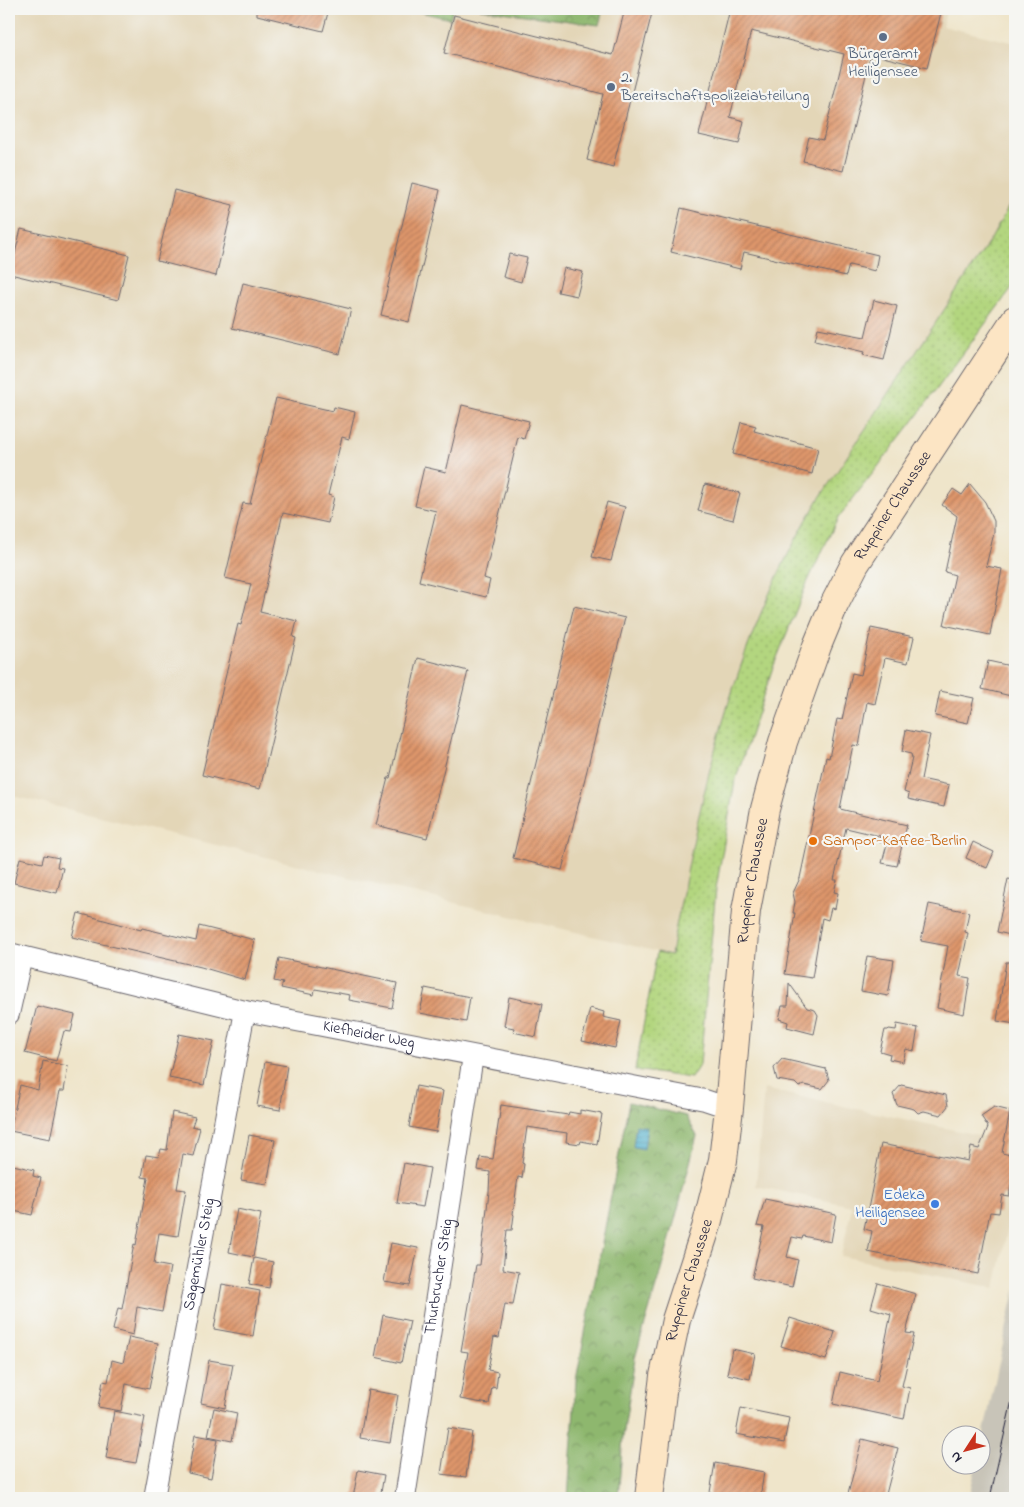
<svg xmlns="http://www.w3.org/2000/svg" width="1024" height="1507" font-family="'Indie Flower',sans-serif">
<defs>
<pattern id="grass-dots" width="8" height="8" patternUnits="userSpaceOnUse" patternTransform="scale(1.25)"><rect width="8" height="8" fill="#b3d67f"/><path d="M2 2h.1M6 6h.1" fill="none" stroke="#9ab76f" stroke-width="1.8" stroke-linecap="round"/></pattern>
<pattern id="forest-crowns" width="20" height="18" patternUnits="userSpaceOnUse" patternTransform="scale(1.25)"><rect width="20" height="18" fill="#8eb76e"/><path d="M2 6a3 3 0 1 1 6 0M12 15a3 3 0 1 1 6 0" fill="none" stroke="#74945c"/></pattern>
<pattern id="water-rules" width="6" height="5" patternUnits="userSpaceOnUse" patternTransform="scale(1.25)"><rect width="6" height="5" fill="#50b1cf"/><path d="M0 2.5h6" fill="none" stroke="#4290a9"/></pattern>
<pattern id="building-hatch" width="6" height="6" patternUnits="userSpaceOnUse" patternTransform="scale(1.25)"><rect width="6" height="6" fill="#de966b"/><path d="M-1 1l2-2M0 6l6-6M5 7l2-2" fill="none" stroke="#b47a59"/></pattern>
</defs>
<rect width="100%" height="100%" fill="#f6f6f2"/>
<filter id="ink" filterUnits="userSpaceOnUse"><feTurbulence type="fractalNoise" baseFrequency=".02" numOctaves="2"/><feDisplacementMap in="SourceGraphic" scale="10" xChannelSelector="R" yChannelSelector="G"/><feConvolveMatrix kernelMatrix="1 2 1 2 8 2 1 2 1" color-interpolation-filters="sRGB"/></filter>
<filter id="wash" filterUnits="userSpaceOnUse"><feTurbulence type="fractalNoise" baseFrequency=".0096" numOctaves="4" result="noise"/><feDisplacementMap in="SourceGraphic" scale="20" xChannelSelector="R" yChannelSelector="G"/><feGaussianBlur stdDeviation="1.12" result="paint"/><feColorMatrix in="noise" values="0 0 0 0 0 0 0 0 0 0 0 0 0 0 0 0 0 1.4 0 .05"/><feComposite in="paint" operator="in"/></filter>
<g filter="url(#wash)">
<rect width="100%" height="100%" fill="#efe5ca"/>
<path fill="#e3d6b7" d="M 9,9 L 947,9 L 942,26 L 1015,43 L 1015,195 L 991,239 L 819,499 L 801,528 L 768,596 L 739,671 L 711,765 L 695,834 L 671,955 L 9,795 Z
M 764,1089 L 1015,1143 L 1015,1194 L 995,1288 L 841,1256 L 852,1206 L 756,1186 Z"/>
<path fill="#c8c4b8" d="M 1015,1289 L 1015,1498 L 969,1498 L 976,1465 L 982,1464 L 982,1441 Z"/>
<path fill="url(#grass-dots)" stroke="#6a7c5d" d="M 1015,195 L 1015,280 L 1011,289 L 911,424 L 838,518 L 807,583 L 772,670 L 735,781 L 716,888 L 700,1064 L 691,1078 L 635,1070 L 657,952 L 671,955 C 675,927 682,900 687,873 C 712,743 749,612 819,499 L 991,239 Z"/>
<path fill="url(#forest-crowns)" stroke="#586c54" d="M 408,9 L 453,9 L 450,19 Z
M 480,9 L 603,9 L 599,25 Z
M 629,1102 L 686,1116 L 697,1136 L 667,1250 L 635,1358 L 623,1437 L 618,1498 L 568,1498 L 576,1380 Z"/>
<path fill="url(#water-rules)" stroke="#396a85" d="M 636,1125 L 647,1127 L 644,1149 L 633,1147 Z"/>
<g id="blocks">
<path fill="url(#building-hatch)" d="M 257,9 L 329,9 L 323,31 L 257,15 Z
M 625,9 L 653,9 L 613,167 L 587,160 L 603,94 L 444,53 L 454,15 L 613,55 Z
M 730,9 L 942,9 L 927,68 L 871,54 L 843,171 L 803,161 L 809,137 L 823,140 L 844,54 L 751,31 L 730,117 L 744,121 L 739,144 L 699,135 Z
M 412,183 L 440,190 L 409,322 L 381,315 Z
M 174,190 L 233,205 L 216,276 L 157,261 Z
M 681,208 L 878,255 L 875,271 L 849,265 L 846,276 L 744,252 L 740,269 L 671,252 Z
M 21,229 L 129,255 L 118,300 L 10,274 Z
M 509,254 L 527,258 L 521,282 L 503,277 Z
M 564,268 L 583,272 L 577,296 L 558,292 Z
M 243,283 L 351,309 L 340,354 L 232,328 Z
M 874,300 L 897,306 L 884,360 L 863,355 L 864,352 L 815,340 L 818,328 L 865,337 Z
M 276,398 L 333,411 L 334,407 L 355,412 L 349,439 L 342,437 L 328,495 L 334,497 L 328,523 L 283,513 L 260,612 L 297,621 L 293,637 L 296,638 L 260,789 L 202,775 L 238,624 L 241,625 L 251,584 L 225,578 L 243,503 L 250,504 Z
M 462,405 L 529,421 L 524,439 L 518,437 L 484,578 L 490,580 L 486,597 L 419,581 L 436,511 L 415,506 L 424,467 L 446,472 Z
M 741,422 L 756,426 L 754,431 L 818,448 L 812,474 L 733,454 Z
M 705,484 L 740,493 L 733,520 L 698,511 Z
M 970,484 L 985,502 L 994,521 L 994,533 L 986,566 L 1002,569 L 990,635 L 944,625 L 955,575 L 945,572 L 957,516 L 942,505 L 953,489 L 962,495 Z
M 607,502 L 625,507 L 611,561 L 592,557 Z
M 574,606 L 625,618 L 562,870 L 513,858 Z
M 871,628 L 914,637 L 908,663 L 885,658 L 875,704 L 867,702 L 859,746 L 853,745 L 840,809 L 907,825 L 897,866 L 882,863 L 887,844 L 879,842 L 880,836 L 846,828 L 834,880 L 837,880 L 834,892 L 838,893 L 835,909 L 831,908 L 828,920 L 822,918 L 812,978 L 785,974 L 795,913 L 793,913 L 795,902 L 793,893 L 800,878 L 826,757 L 829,758 L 837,719 L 842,720 L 852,673 L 861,675 Z
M 418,658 L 468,671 L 427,838 L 376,825 L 388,778 L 390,778 Z
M 988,661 L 1015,667 L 1015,697 L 982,689 Z
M 940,691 L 974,698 L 968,723 L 935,716 Z
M 906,730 L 930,735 L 921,779 L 949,785 L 944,807 L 908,799 L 909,794 L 904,792 L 912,758 L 911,754 L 902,752 Z
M 973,842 L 994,852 L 987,868 L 966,858 Z
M 44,855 L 59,858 L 57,867 L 63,868 L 57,893 L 14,883 L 20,858 L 42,863 Z
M 1008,879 L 1015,880 L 1015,936 L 997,932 Z
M 929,904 L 969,912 L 965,932 L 968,933 L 959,976 L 970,978 L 964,1014 L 937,1008 L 948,946 L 921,941 Z
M 78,913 L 141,930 L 142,928 L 196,941 L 199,926 L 255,940 L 245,980 L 201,967 L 72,937 Z
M 867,956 L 894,960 L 888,996 L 861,991 Z
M 279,958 L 397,983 L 392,1008 L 349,1000 L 350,995 L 315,989 L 314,995 L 281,988 L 283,983 L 274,981 Z
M 1006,962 L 1015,962 L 1015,1024 L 997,1021 Z
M 789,983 L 807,1008 L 815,1010 L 818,1015 L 814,1034 L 787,1027 L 788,1022 L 779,1019 L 782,1006 L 788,1006 Z
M 425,988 L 470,997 L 466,1022 L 420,1013 Z
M 509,997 L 542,1004 L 536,1037 L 513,1032 L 514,1028 L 504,1026 Z
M 37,1006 L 75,1015 L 71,1032 L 64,1031 L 56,1061 L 25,1053 Z
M 590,1008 L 604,1012 L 603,1017 L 621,1021 L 615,1048 L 582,1041 Z
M 897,1024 L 918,1028 L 914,1051 L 906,1049 L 903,1062 L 889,1059 L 890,1054 L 880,1051 L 885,1030 L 888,1030 L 889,1029 L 896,1030 Z
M 179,1034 L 214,1041 L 204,1085 L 169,1078 Z
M 782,1059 L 826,1069 L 829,1080 L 822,1089 L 804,1085 L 799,1087 L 795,1083 L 777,1080 L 774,1068 Z
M 43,1061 L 68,1066 L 64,1091 L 60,1091 L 50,1139 L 10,1131 L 20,1085 L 38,1090 Z
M 265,1062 L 287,1066 L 280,1110 L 257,1106 Z
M 901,1085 L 946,1095 L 948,1106 L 941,1115 L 924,1111 L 918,1113 L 914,1109 L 897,1105 L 893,1094 Z
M 416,1086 L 443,1091 L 436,1132 L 409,1127 Z
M 501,1105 L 568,1115 L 569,1112 L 580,1114 L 580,1110 L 602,1114 L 597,1144 L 581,1141 L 580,1144 L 566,1142 L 567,1133 L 527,1127 L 522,1163 L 524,1164 L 522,1178 L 518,1177 L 513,1214 L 514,1215 L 512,1230 L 507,1230 L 503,1269 L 519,1272 L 513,1305 L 505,1304 L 499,1338 L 494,1337 L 488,1370 L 498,1372 L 496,1388 L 492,1387 L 489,1404 L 460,1399 L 468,1352 L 461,1351 L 476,1265 L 480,1265 L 489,1192 L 490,1172 L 478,1170 L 480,1157 L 493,1159 Z
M 994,1107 L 1010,1111 L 1002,1153 L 1015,1156 L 1015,1164 L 1009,1196 L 1002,1195 L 999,1213 L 990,1212 L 978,1274 L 868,1252 L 872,1231 L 864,1229 L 881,1144 L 968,1161 L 971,1147 L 979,1149 L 988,1127 L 981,1116 Z
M 172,1112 L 195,1117 L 192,1126 L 200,1128 L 193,1156 L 183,1154 L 177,1189 L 186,1190 L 178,1236 L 159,1233 L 154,1264 L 170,1267 L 162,1312 L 137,1307 L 133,1335 L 113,1330 L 118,1308 L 122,1309 L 134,1244 L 136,1245 L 148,1178 L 142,1177 L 146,1155 L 159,1157 L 161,1149 L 167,1150 Z
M 249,1135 L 275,1140 L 267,1184 L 241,1180 Z
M 404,1163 L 430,1168 L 423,1207 L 397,1203 Z
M 9,1164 L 34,1170 L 33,1176 L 41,1178 L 32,1215 L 9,1210 Z
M 765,1199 L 836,1214 L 831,1242 L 803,1236 L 802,1239 L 792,1237 L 787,1257 L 798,1260 L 792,1287 L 752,1278 L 764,1227 L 757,1226 Z
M 237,1209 L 261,1214 L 253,1257 L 229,1252 Z
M 391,1243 L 418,1248 L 410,1286 L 384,1282 Z
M 254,1258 L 273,1262 L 269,1288 L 249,1284 Z
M 878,1283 L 916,1294 L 906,1333 L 914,1334 L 902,1386 L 910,1388 L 904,1419 L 833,1404 L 840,1372 L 877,1381 L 891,1314 L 871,1308 Z
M 222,1284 L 260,1291 L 253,1336 L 214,1329 Z
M 383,1315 L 410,1321 L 401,1363 L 375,1357 Z
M 790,1318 L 835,1332 L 826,1360 L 781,1346 Z
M 129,1337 L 158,1343 L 149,1389 L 126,1384 L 121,1411 L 98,1407 L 103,1381 L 108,1382 L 112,1360 L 123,1363 Z
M 732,1349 L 755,1354 L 750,1379 L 727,1374 Z
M 209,1360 L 233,1364 L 225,1408 L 201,1403 Z
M 368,1390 L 398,1395 L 390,1443 L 360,1438 Z
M 214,1408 L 237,1413 L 232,1441 L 208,1436 Z
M 741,1408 L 789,1418 L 784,1443 L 736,1434 Z
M 114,1411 L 145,1417 L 136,1463 L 106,1458 Z
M 448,1428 L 472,1432 L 466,1477 L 441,1474 Z
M 195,1435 L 218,1439 L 211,1478 L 188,1473 Z
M 862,1439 L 898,1448 L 885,1498 L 847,1498 Z
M 715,1463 L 764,1472 L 760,1498 L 709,1498 Z
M 358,1470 L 384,1475 L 380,1498 L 353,1498 Z"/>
</g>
</g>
<g filter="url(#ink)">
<use href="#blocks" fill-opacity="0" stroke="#6a666d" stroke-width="1"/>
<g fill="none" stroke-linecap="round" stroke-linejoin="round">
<defs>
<g id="minor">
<path id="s1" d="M 9,953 L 245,1011 L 705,1100 L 729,1108"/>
<path d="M 9,1014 L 22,956"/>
<path id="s2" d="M 154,1498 L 245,1011"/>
<path id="s3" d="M 405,1498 L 473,1056"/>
</g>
<g id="secondary">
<path id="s4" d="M 649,1498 L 664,1376 L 676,1320 L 706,1228 L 723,1160 L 729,1108 L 746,911 L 765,809 L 783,742 L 817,646 L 834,605 L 855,564 L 1015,320"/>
</g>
</defs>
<use href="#minor" stroke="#6a666d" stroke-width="22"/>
<use href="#secondary" stroke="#6a666d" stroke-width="30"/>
<use href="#minor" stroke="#fff" stroke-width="20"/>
<use href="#secondary" stroke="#fce5c4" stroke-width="28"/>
<path stroke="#22223b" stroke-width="1" d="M 990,1498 L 1015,1387"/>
</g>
</g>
<g fill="#5c6f8a" stroke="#f6f6f2" stroke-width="2">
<circle cx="883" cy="37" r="5"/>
<circle cx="611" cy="87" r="5"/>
</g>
<circle fill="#e8710a" stroke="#f6f6f2" stroke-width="2" cx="813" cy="841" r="5"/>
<circle fill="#3f7fe0" stroke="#f6f6f2" stroke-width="2" cx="935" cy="1204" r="5"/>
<g text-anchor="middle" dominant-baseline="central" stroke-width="4.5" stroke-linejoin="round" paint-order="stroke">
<g font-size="16" fill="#4e5e75" stroke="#f6f6f2">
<text x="883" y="54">Bürgeramt<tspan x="883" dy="18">Heiligensee</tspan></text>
<text x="621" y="78" text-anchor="start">2.<tspan x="621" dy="18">Bereitschaftspolizeiabteilung</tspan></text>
</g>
<g font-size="16" fill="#22223b" stroke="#f6f6f2">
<text stroke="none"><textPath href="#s4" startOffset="1032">Ruppiner Chaussee</textPath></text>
<text stroke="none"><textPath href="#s4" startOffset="628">Ruppiner Chaussee</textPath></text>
<text stroke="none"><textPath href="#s1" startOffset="369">Kiefheider Weg</textPath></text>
<text stroke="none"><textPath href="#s2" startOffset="248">Sagemühler Steig</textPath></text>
<text stroke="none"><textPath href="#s3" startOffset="224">Thurbrucher Steig</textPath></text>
<text stroke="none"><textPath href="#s4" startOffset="222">Ruppiner Chaussee</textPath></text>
</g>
<g font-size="16" fill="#c56008" stroke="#f6f6f2" text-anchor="start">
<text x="823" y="841">Sampor-Kaffee-Berlin</text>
</g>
<g font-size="16" fill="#366cbe" stroke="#f6f6f2" text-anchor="end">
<text x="925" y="1195">Edeka<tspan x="925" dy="18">Heiligensee</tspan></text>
</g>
</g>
<rect width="1024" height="1507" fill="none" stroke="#f6f6f2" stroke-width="30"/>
<g transform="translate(966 1450) rotate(234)"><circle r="24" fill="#f6f6f2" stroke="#a1a1a9"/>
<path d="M0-4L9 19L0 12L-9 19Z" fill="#c8321e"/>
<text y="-8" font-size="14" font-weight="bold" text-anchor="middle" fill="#22223b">N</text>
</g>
</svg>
